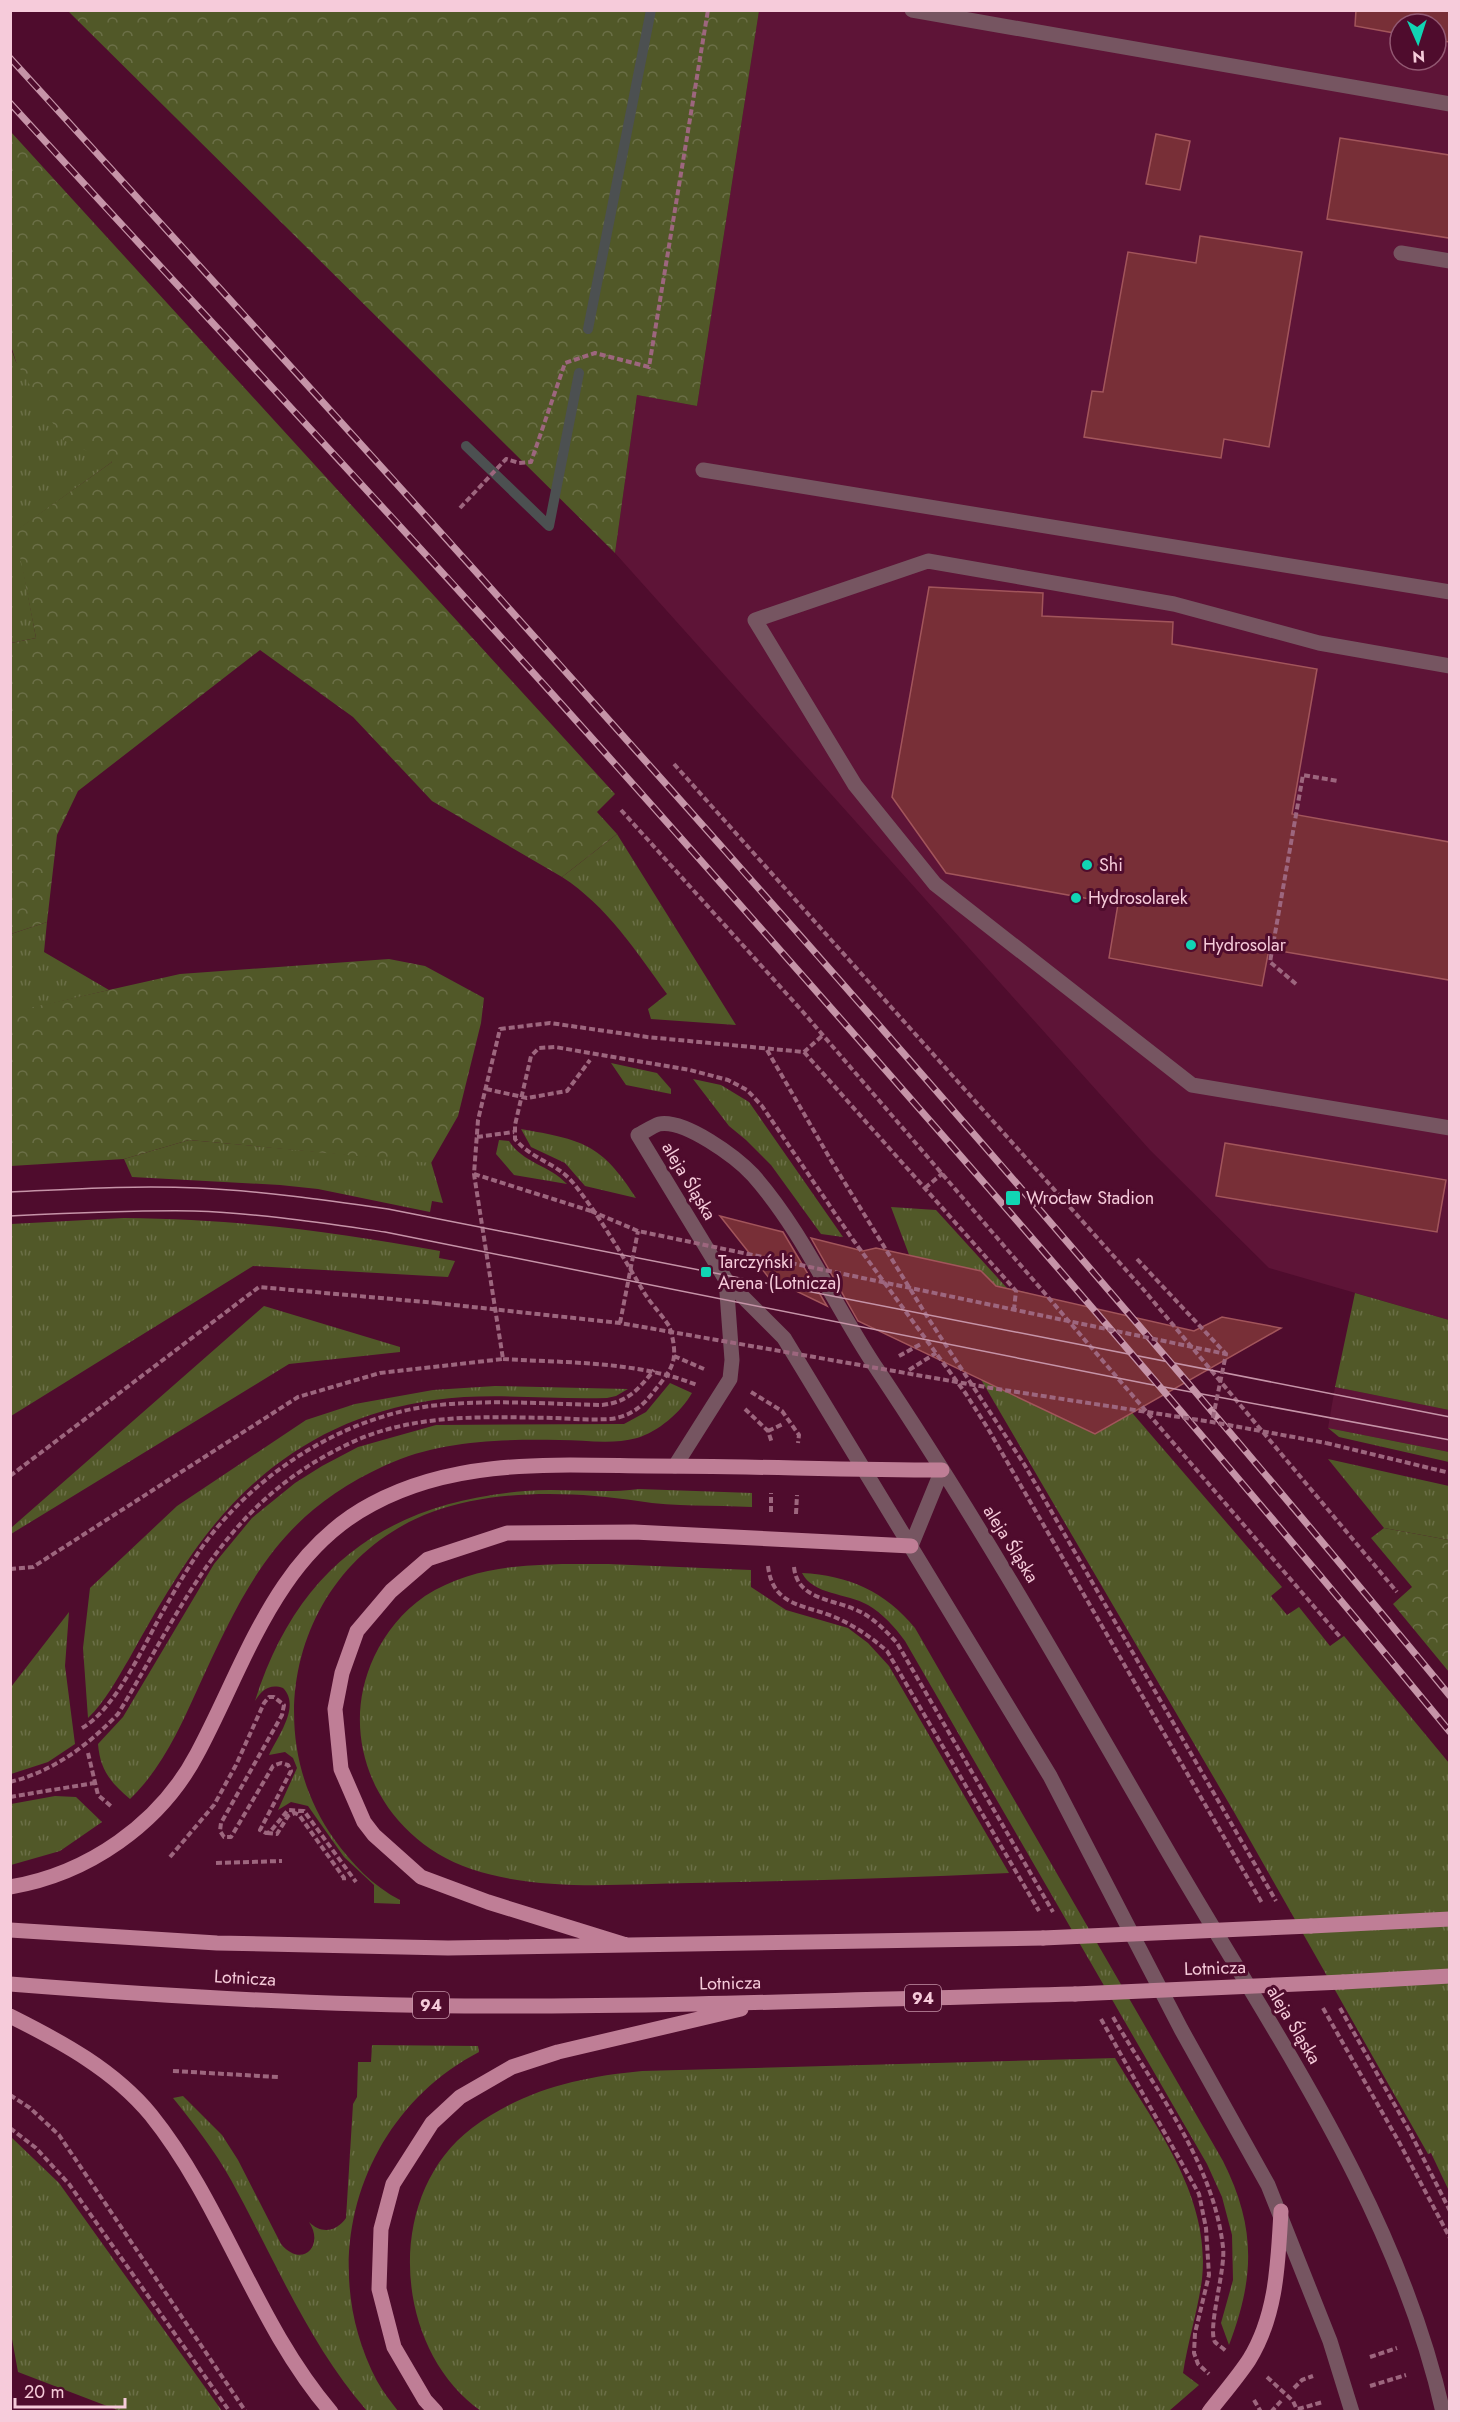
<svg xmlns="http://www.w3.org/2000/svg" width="1460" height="2422" font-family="Jost,sans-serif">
<defs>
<pattern id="grass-tufts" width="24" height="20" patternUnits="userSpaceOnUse" patternTransform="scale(1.5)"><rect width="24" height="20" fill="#515828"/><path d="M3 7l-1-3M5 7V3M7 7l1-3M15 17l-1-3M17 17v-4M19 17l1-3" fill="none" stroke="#6b6f47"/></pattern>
<pattern id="forest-crowns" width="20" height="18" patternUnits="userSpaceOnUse" patternTransform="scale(1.5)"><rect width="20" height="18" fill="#515828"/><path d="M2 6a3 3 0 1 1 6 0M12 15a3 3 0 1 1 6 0" fill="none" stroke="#6b6f47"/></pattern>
</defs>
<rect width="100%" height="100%" fill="#4f0c2d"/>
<path fill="#5e1437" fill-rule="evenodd" d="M 759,11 L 1449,11 L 1449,1320 L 1269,1268 L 1150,1150 L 615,553 L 637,395 L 697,406 ZM 1400,24 L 1436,24 L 1436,60 L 1400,60 Z
M 1335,1387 L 1449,1410 L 1449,1452 L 1328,1428 Z"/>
<path fill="url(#grass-tufts)" d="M 10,346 L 16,362 L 112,462 L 16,531 L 36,638 L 11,643 Z
M 617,834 L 736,1025 L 651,1019 L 648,1009 L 667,994 C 636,951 607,906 562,877 Z
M 47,922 L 44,952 L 109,990 L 11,1013 L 11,934 Z
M 611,1063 L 657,1073 L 671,1089 L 671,1094 L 626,1085 Z
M 693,1079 L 721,1085 L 749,1102 L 843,1237 L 821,1234 L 771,1165 L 746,1140 L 729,1126 Z
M 521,1129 C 582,1140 601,1143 636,1198 L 585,1186 L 565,1163 L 531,1147 Z
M 189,1140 L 431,1162 L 443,1203 L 432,1201 L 430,1212 L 318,1189 L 280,1185 L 132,1177 L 124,1159 Z
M 499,1140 L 509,1141 C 523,1163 549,1165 567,1184 L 514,1175 L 496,1154 Z
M 891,1207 L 936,1210 L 1007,1288 L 1029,1293 L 1282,1587 L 1271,1596 L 1287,1615 L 1299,1607 L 1330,1646 L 1344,1636 L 1449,1763 L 1449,2191 L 1431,2153 L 1428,2154 L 1234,1812 L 911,1260 Z
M 124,1218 C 235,1219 331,1231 440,1251 L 439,1258 L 455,1261 L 448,1277 L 253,1266 L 11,1416 L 11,1224 Z
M 1355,1293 L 1449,1320 L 1449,1410 L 1335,1387 Z
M 264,1306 L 400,1347 L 400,1352 L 289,1364 L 11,1534 L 11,1528 Z
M 670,1383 L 692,1393 C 681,1412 658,1432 637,1438 C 611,1445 586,1440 560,1440 C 502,1439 440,1440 386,1465 C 278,1514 245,1586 198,1688 C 180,1728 162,1768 130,1799 C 111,1783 100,1770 98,1744 L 123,1717 L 214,1564 L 252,1518 L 295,1483 L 322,1466 L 358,1447 L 436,1425 L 624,1424 L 646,1412 Z
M 495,1386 L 628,1389 L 616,1396 L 607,1398 C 550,1400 491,1392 434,1400 C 323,1416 242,1476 182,1569 C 163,1598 146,1628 129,1659 C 117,1679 105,1702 88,1718 L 83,1648 L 90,1588 L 177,1506 L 306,1420 L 355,1404 L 433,1390 Z
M 1328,1428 L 1449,1452 L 1449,1462 L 1339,1437 Z
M 1328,1459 L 1449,1486 L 1449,1540 L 1384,1528 Z
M 639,1489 L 752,1493 L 752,1507 C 714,1505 675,1507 638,1501 C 573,1491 495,1489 432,1512 C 298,1562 254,1726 334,1839 C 352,1864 373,1886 400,1900 L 400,1904 L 374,1903 L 374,1885 L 344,1857 L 308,1806 L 291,1802 L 278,1810 L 297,1768 L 293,1758 L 285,1752 L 269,1755 C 278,1736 301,1706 283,1688 C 269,1683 261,1691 255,1701 C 297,1567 388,1502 525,1491 C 563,1488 601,1494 639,1489 Z
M 608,1564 L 751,1570 L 751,1587 L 786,1610 L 848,1628 L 868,1643 L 889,1666 L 1009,1873 C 903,1878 797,1881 691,1883 C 619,1884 540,1892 471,1869 C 383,1839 334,1743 374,1657 C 386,1632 402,1612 425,1596 C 480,1561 546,1564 608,1564 Z
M 802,1573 C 848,1575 886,1592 915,1628 L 1223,2161 C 1256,2227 1255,2277 1229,2345 L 1221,2323 L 1233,2280 L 1232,2235 L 1222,2197 L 1207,2164 L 905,1641 C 894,1626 883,1614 868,1605 C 847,1593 813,1595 802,1573 Z
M 69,1612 L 65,1666 L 75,1744 L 48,1762 L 11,1774 L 11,1687 Z
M 55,1796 L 76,1797 L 102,1822 L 60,1851 L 11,1865 L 11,1804 Z
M 372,2045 L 478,2046 L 479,2052 C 360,2114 314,2261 377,2381 C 383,2392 391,2402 398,2411 L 367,2411 C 308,2343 274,2258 231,2180 C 215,2151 194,2124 173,2098 L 183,2096 L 222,2135 L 238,2160 L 281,2244 C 302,2269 325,2246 309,2222 C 322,2235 337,2231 346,2218 L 353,2104 L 357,2097 L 358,2062 L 371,2062 Z
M 1115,2058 C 1155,2126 1211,2196 1202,2279 C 1198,2310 1188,2341 1183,2373 L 1199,2385 L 1169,2411 L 481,2411 C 393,2349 383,2195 472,2128 C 523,2090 579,2077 642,2071 Z
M 10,2136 L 59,2183 L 222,2411 L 120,2411 L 18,2372 L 10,2328 Z"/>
<path fill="url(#forest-crowns)" d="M 68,11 L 759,11 L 697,406 L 637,395 L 615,553 Z
M 11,132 L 615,794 L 597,812 L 617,834 L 562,877 L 432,801 L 353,717 L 260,650 L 78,791 L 57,835 L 47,922 L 11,934 L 11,643 L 36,638 L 15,531 L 112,462 L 63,440 L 16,362 L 11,346 Z
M 389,959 L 425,966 L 484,998 L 481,1023 L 458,1116 L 431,1163 L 189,1140 L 124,1159 L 11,1166 L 11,1012 L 180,974 Z
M 1384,1528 L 1449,1540 L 1449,1672 L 1393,1604 L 1412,1587 L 1371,1538 Z"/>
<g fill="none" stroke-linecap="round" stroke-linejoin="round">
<path stroke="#4c5051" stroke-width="10" d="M 588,329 L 651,10
M 466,446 L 549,526 L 579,373"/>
</g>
<path fill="#782f37" stroke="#a2555b" stroke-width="1.5" d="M 1356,10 L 1449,10 L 1449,42 L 1436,40 L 1436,24 L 1400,24 L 1400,34 L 1355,26 Z
M 1156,134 L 1190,141 L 1180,190 L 1146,184 Z
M 1340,138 L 1449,155 L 1449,238 L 1327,219 Z
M 1200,236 L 1302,252 L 1269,447 L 1224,439 L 1221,458 L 1084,437 L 1092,391 L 1103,392 L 1128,252 L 1196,263 Z
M 929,587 L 1043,593 L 1042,616 L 1173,622 L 1172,644 L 1317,669 L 1292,814 L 1449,842 L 1449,980 L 1269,949 L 1262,986 L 1109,958 L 1118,904 L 946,873 L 892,797 Z
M 1225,1143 L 1446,1180 L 1437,1232 L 1216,1196 Z
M 720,1216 L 783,1232 L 827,1306 L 769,1278 Z
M 811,1238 L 863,1251 L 876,1248 L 981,1271 L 996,1286 L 1194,1331 L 1222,1317 L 1281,1328 L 1095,1434 L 858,1321 Z"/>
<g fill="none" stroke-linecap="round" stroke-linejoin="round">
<path stroke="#9d667e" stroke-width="4" stroke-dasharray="6 3" stroke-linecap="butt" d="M 460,508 L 506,459 L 519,463 L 531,462 L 565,363 L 595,353 L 649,367 L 708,10
M 674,764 L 1143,1289 L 1397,1592
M 621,810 L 803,1012 L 1341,1638
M 1296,984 L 1270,962 L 1303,775 L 1338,781
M 767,1050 L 832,1162 L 928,1318 L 1024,1464 L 1276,1901
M 804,1052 L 1016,1291 L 1014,1309
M 486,1089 L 527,1098 L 567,1091 L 590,1060
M 477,1137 L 514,1132
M 474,1174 L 591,1211
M 925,1188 L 943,1173
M 1137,1259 L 1226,1354
M 674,1356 L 704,1369
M 899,1356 L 921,1344
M 503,1359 C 568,1363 637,1361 697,1385
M 909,1370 L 936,1353
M 751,1392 L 782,1411 L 799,1435 L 798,1443
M 745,1409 L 768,1431 L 772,1443
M 768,1431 L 783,1424
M 1326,1443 L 1450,1473
M 10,1476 L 259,1287 L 436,1303
M 771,1512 L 771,1493
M 796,1514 L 797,1495
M 768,1566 C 773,1610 810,1604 841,1620 C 858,1628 873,1639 887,1651 L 1039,1911
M 794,1567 C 797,1599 831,1599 854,1609 C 872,1616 885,1630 897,1643 L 1053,1912
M 10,1569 L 33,1567 L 298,1397 L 380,1373 L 503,1359 L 474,1174 L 478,1120 L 500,1029 L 550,1023 L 647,1037 L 804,1052 L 823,1035
M 82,1728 C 117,1708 145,1642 166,1606 C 182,1578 199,1548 221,1523 C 273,1463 350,1417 430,1406 C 487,1399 545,1404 602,1405 C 628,1402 638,1390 654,1370
M 88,1753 L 98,1795 L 113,1808
M 10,1782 C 54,1771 87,1746 118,1714 C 187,1600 226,1498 357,1440 C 420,1413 488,1417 555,1418 C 573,1419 592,1420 610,1419 C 630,1417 643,1406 655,1390 C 663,1380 673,1369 674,1356 C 675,1348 672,1333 669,1326 C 662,1315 652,1305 645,1294 C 623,1257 601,1218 574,1184 C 558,1163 532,1160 515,1139 L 515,1125 L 531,1056 L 539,1048 L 555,1047 L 690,1070 L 728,1080 L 747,1090 L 762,1106 L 851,1237 L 966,1394 L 987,1427 L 1262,1903
M 10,1797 L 94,1783
M 267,1833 L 277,1834 L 288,1816 L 295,1813 L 299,1815 L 344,1878 L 344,1882
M 170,1857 L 214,1805 L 236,1765 L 264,1703 L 269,1697 L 274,1697 L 284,1705 L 282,1715 L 221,1823 L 220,1831 L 224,1837 L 231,1837 L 273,1766 L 281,1763 L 288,1765 L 291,1771 L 260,1830 L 266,1833 L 270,1832 L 288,1810 L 304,1811 L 356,1882
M 216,1863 L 282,1861
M 1323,2008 L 1399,2142 L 1450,2238
M 1340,2008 L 1410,2132 L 1450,2211
M 1113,2017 C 1155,2090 1213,2161 1223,2247 C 1226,2269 1207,2329 1215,2342 C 1218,2345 1223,2348 1226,2351
M 1101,2019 L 1199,2194 L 1206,2228 L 1209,2275 L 1195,2333 L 1194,2353 L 1198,2364 L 1209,2374
M 173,2071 L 278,2077
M 10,2095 L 30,2108 L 59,2135 L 246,2412
M 10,2128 L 36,2148 L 69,2184 L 230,2412
M 1370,2357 L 1397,2348
M 1267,2377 L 1293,2401 L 1298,2412
M 1370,2386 L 1406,2375
M 1294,2388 L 1302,2380 L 1313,2376
M 1254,2400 L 1261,2412
M 1298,2409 L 1323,2402
M 1271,2412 L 1281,2401"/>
<path stroke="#765561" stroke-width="15" d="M 912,10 L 1450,104
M 1401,253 L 1450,261
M 703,470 L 1450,592
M 1450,666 L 1319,643 L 1174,604 L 928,561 L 755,620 L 855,785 L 935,884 L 1192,1085 L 1450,1128
M 675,1466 L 730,1379 L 732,1360 L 726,1280
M 911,1546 L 942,1470
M 1352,2412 L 1330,2341 L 1268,2185 L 1181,2029 L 1050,1776 L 784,1338 L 726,1280 L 638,1135 C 644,1132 653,1126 659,1124 C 685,1119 736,1157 753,1175 C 805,1234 835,1308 879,1372 C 986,1532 1080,1700 1177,1867 C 1279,2041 1398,2212 1443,2412"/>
<path stroke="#bf7e96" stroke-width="15" d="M 10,1887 C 88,1874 160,1824 197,1754 C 245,1665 275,1555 372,1504 C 457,1458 554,1465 648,1466 C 746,1466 844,1470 942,1470
M 1311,1926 L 1450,1919
M 10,1930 L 217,1943 L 448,1948 L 1043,1938
M 626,1945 L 488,1902 L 421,1877 L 374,1835 L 364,1822 L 341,1769 L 335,1709 L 342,1673 L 357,1631 L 391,1591 L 428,1559 L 507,1533 L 634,1532 L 911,1546
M 1343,1982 L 1450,1976
M 10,1984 C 161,1996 314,2005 465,2006 C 668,2007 872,1999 1075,1994
M 10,2016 C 62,2042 114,2070 151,2115 C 224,2206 255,2323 331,2412
M 436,2412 L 425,2400 L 394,2347 L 379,2289 L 381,2229 L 393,2184 L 432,2123 L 460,2097 L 512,2067 L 558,2052 L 741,2009
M 1209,2412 C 1223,2394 1237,2378 1249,2360 C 1277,2315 1278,2262 1281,2211"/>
<path stroke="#c694a8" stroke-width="1.5" d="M 10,1192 C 73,1189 135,1185 198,1188 C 262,1191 325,1200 388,1209 L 1450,1417
M 10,1216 C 72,1213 132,1210 194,1211 C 258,1213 322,1223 385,1232 L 1148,1384 L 1450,1440"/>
<defs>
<path id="rail" d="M 10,58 C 500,595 988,1135 1450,1696
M 10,103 C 212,324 417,541 615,764 C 898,1082 1179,1403 1450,1732"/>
</defs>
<use href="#rail" stroke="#c694a8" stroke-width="7"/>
<use href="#rail" stroke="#4f0c2d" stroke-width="4.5" stroke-dasharray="14" stroke-linecap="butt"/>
<path stroke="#9d667e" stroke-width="4" stroke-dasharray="6 3" stroke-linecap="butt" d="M 591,1211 L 638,1231 L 1226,1354 L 1212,1422
M 436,1303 L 620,1323 L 991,1388 L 1212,1422 L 1326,1443
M 620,1323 L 638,1231"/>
<path stroke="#bf7e96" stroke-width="15" d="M 1043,1938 L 1311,1926
M 1075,1994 L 1343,1982"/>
</g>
<g fill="#11d5b4" stroke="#4f0c2d" stroke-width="2">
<circle cx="1087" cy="865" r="6"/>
<circle cx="1076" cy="898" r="6"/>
<circle cx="1191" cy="945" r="6"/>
<rect x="1005" y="1190" width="16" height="16" rx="3"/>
<rect x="700" y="1266" width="12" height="12" rx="3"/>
</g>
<g text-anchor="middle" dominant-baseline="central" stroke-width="6" stroke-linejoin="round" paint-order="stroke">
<g fill="#4f0c2d" stroke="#c492a6" stroke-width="1.5">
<rect x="905" y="1985" width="36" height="26" rx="4.5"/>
<rect x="413" y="1992" width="36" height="26" rx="4.5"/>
</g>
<g font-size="16" font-weight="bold" fill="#f6cbda">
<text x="923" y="1998">94</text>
<text x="431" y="2005">94</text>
</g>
<g font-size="18" fill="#f6cbda" stroke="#4f0c2d" text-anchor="start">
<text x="1099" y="865">Shi</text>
<text x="1088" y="898">Hydrosolarek</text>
<text x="1203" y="945">Hydrosolar</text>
<text x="1026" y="1198">Wrocław Stadion</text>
<text x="718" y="1262">Tarczyński<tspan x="718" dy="21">Arena (Lotnicza)</tspan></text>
</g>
<g font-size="18" fill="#f6cbda" stroke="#4f0c2d">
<text transform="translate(689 1181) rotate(59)">aleja Śląska</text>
<text transform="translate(1011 1544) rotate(58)">aleja Śląska</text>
<text transform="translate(1215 1968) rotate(-2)">Lotnicza</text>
<text transform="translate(245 1978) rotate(3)">Lotnicza</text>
<text transform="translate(730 1983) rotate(-1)">Lotnicza</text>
<text transform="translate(1294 2025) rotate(59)">aleja Śląska</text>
</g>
</g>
<rect width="1460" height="2422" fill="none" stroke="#f6cbda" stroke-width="24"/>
<g transform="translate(1418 42) rotate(177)"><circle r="28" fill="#4f0c2d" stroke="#925872" stroke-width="1.5"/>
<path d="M0-4.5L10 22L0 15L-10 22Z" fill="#11d5b4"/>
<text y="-9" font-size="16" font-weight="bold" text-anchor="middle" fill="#f6cbda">N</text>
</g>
<path d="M15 2398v9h110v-9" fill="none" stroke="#f6cbda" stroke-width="3"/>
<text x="24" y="2398" font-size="18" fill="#f6cbda" stroke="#4f0c2d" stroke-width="4.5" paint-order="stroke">20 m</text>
</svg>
